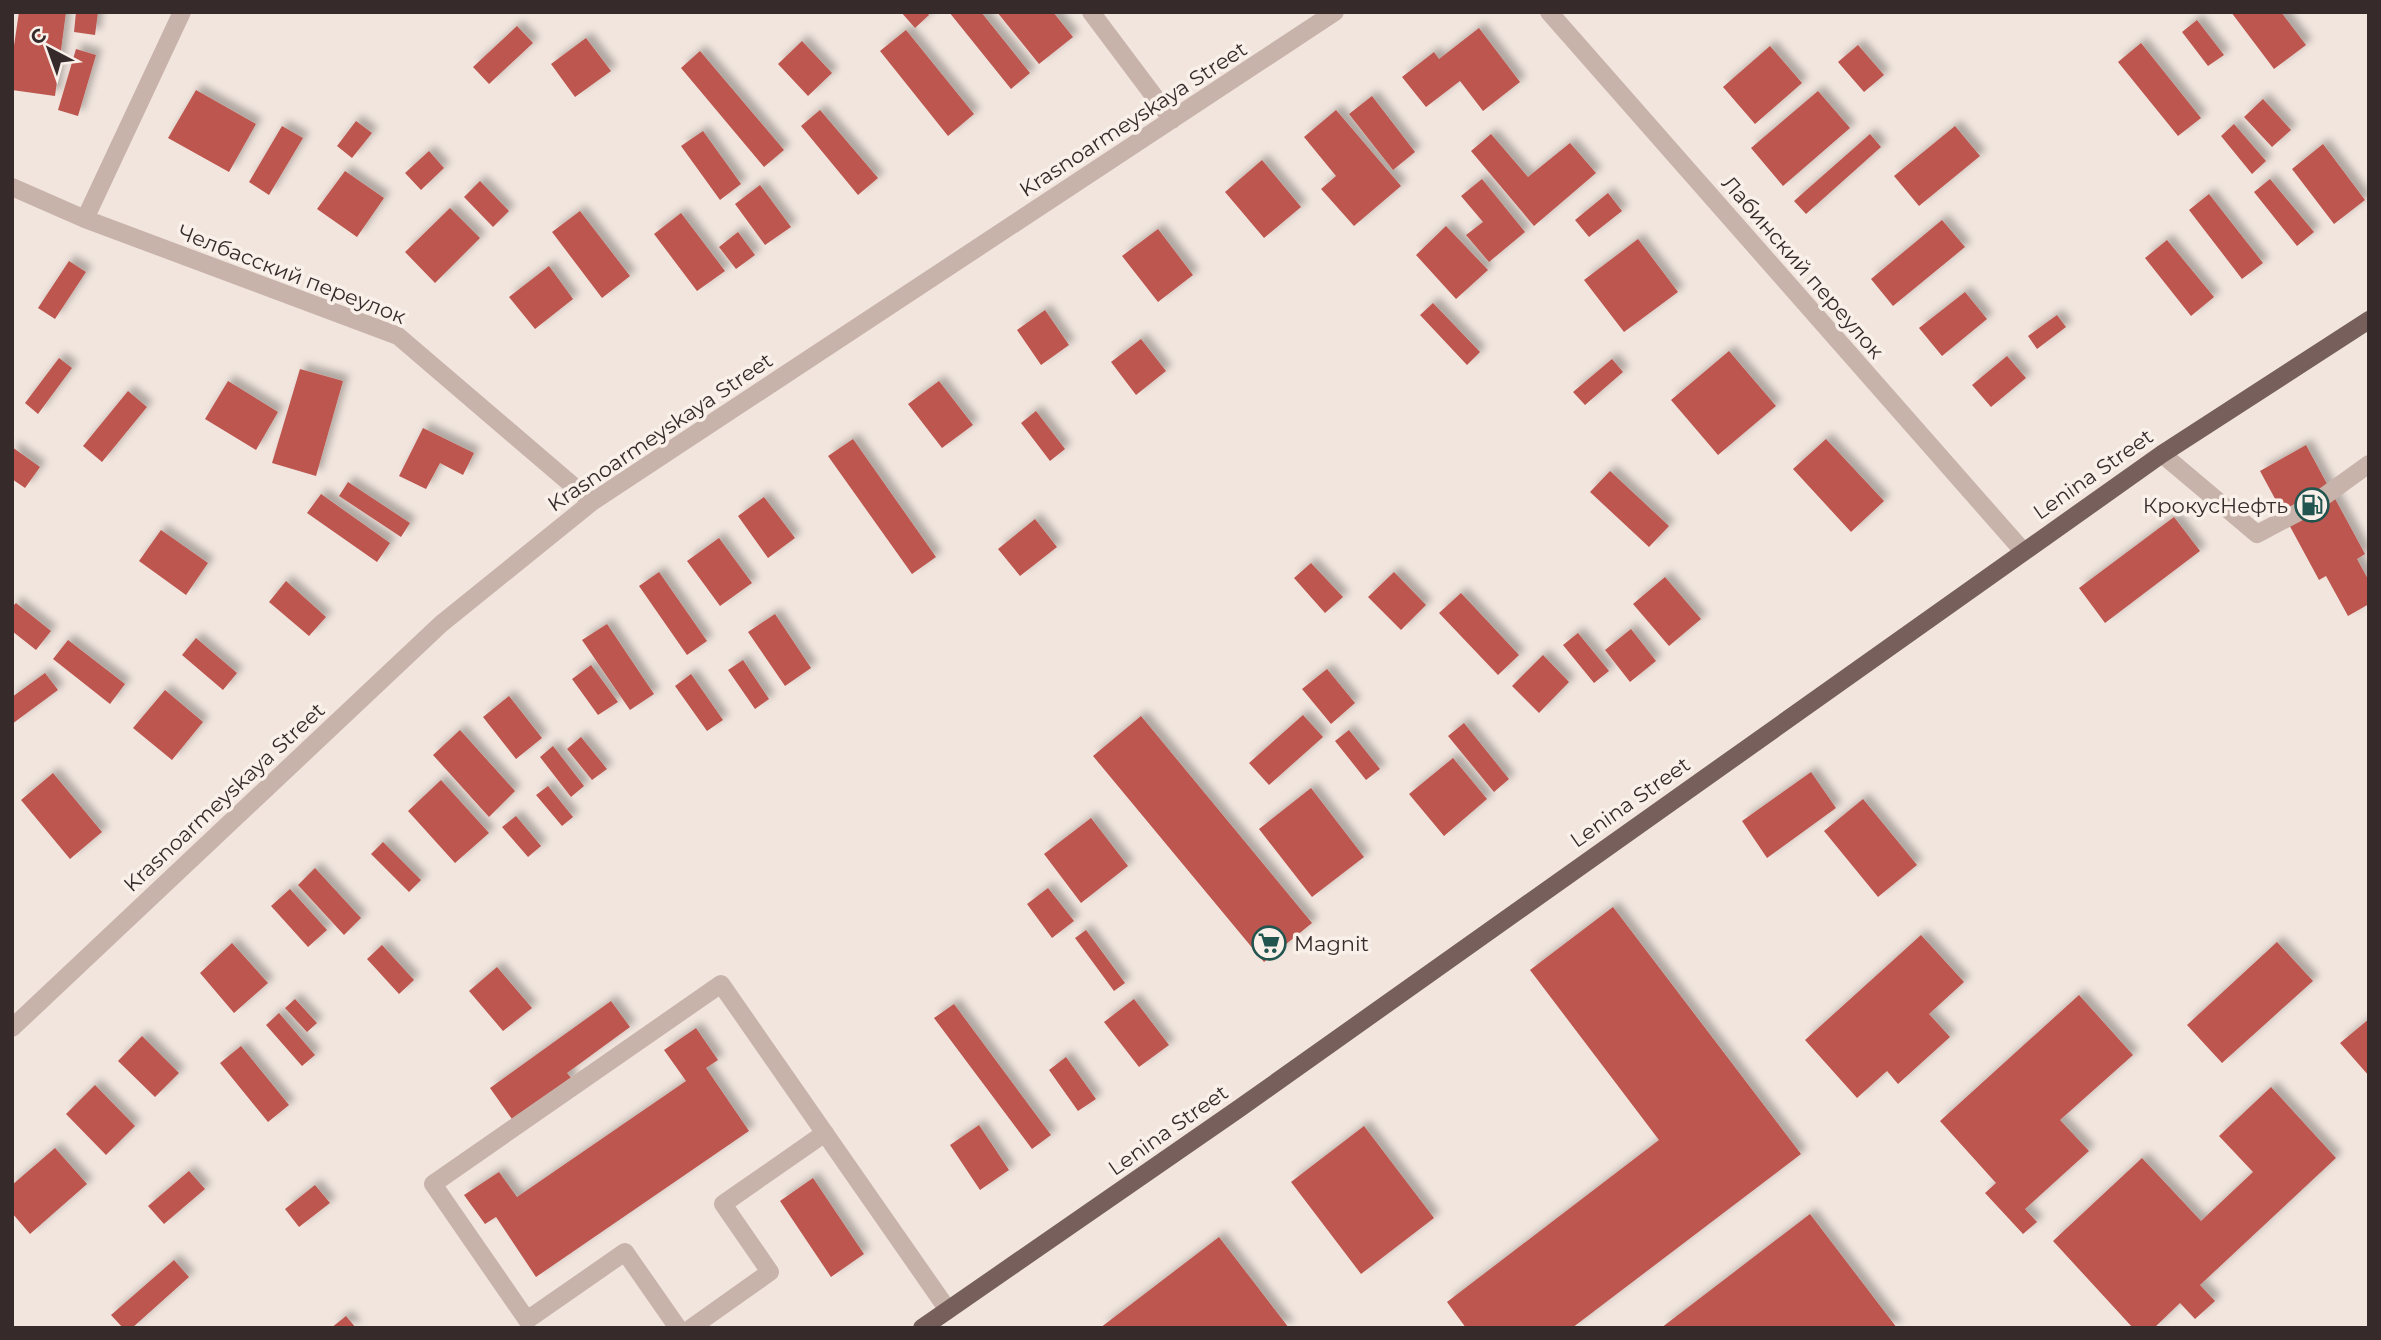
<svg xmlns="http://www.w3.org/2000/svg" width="2381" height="1340" font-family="Montserrat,sans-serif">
<defs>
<filter id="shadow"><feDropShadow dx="6" dy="-6" stdDeviation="3.5" flood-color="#0004"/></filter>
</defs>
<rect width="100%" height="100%" fill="#f1e5de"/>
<path fill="#bd5750" filter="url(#shadow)" d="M 19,12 L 66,12 L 55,96 L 12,90 L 12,59 Z
M 76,12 L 98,12 L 95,35 L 74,32 Z
M 901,12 L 927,12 L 929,15 L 915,28 Z
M 949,12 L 981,12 L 1030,73 L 1011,89 Z
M 997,12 L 1053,12 L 1073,37 L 1039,64 Z
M 2231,12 L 2281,12 L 2306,45 L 2274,69 Z
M 2197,20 L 2224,55 L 2208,66 L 2182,32 Z
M 517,26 L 533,43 L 489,84 L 473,67 Z
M 1479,28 L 1520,82 L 1483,111 L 1460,81 L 1426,107 L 1402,77 L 1434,52 L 1439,59 Z
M 906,30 L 974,114 L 948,136 L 880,51 Z
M 586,38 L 611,71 L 575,97 L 551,64 Z
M 802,41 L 832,73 L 808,96 L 778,64 Z
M 2141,43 L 2201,118 L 2178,136 L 2118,62 Z
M 1858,45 L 1884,75 L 1864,92 L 1838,62 Z
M 1770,46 L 1802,83 L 1755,124 L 1723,87 Z
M 76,49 L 96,55 L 78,116 L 58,110 Z
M 700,51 L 784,150 L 764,167 L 681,68 Z
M 196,90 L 256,124 L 229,172 L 168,138 Z
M 1818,91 L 1850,128 L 1783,186 L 1751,148 Z
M 1372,96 L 1415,152 L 1393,170 L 1349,114 Z
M 2263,99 L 2291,130 L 2272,147 L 2244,117 Z
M 820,110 L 878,178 L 858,195 L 801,126 Z
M 1336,110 L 1401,186 L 1354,226 L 1321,189 L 1336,176 L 1304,137 Z
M 356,121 L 372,133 L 352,158 L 337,146 Z
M 2234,124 L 2266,161 L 2252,174 L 2221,136 Z
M 282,126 L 303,138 L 269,195 L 249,182 Z
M 1955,126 L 1980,156 L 1919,206 L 1894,176 Z
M 703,131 L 741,184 L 720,200 L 681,146 Z
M 1491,134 L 1528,177 L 1570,143 L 1596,173 L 1534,226 L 1471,151 Z
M 1870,134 L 1881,147 L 1806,214 L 1794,201 Z
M 2323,144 L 2365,200 L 2334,224 L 2292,169 Z
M 429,151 L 444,168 L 421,190 L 405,173 Z
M 1262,160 L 1301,207 L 1264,238 L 1225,192 Z
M 345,171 L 384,198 L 357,237 L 317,209 Z
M 1482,179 L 1525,232 L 1489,262 L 1466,235 L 1483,222 L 1461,196 Z
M 2270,179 L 2314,232 L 2297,246 L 2254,192 Z
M 480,181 L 509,211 L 493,227 L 464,197 Z
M 760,185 L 791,227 L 765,245 L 735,204 Z
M 1608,193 L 1622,211 L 1589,237 L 1575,220 Z
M 2209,194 L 2263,263 L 2242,279 L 2189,210 Z
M 450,208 L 480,238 L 435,283 L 405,252 Z
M 580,211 L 630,276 L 602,298 L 552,232 Z
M 681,213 L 725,271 L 697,291 L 654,234 Z
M 1942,220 L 1965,247 L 1893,306 L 1871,279 Z
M 1446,226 L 1488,270 L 1456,299 L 1416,255 Z
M 1158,229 L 1193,275 L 1158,302 L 1122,256 Z
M 738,232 L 755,255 L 736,269 L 719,247 Z
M 1638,239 L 1678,292 L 1624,332 L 1584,280 Z
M 2167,240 L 2214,297 L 2191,316 L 2145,258 Z
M 69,261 L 86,272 L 55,319 L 38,308 Z
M 549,266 L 573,299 L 535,329 L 509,297 Z
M 1965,292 L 1987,319 L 1942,356 L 1919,328 Z
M 1433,303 L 1480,352 L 1467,365 L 1420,315 Z
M 1045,310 L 1069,345 L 1041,365 L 1017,330 Z
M 2057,315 L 2066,327 L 2037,349 L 2028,336 Z
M 1141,339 L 1166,371 L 1136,395 L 1111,362 Z
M 1729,351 L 1776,406 L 1718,455 L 1671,400 Z
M 2007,356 L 2026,378 L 1991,407 L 1972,385 Z
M 59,358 L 72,368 L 38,414 L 25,403 Z
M 1612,359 L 1623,372 L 1585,405 L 1573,392 Z
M 300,369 L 343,381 L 316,476 L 272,463 Z
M 228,381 L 278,412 L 256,450 L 205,419 Z
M 939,381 L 973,425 L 942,448 L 908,404 Z
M 128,391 L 147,407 L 102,462 L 83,446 Z
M 1036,411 L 1065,449 L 1050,461 L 1021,423 Z
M 423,428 L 474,453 L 463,475 L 440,463 L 426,489 L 399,476 Z
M 853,439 L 936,557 L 912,574 L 828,456 Z
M 1826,439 L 1884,501 L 1851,532 L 1793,469 Z
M 2306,445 L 2365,554 L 2357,559 L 2369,581 L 2369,604 L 2348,616 L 2326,576 L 2319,580 L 2260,471 Z
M 12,447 L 40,467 L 25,488 L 12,479 Z
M 1610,471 L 1669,526 L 1649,547 L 1590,492 Z
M 348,482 L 410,523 L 401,537 L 339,496 Z
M 321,494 L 390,543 L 377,562 L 307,513 Z
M 764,497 L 795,538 L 768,558 L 738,516 Z
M 2174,517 L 2200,551 L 2105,623 L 2079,588 Z
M 1035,519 L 1057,547 L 1020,576 L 998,549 Z
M 161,530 L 208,563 L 186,595 L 139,561 Z
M 719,538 L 752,583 L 720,606 L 687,561 Z
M 1311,563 L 1343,597 L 1325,613 L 1294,578 Z
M 659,572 L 707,641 L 687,655 L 639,586 Z
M 1394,572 L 1426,605 L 1401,630 L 1368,597 Z
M 1665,577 L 1701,619 L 1669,646 L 1633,604 Z
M 286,581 L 326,617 L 309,636 L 269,602 Z
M 1461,593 L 1519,655 L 1498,675 L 1439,613 Z
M 16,603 L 51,631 L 36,650 L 12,631 L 12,607 Z
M 775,614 L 811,668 L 785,686 L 748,632 Z
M 607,624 L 654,694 L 630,710 L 582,640 Z
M 1631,629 L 1656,661 L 1630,682 L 1605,650 Z
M 1578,633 L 1609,671 L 1594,683 L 1563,645 Z
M 196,638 L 237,673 L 223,690 L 182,655 Z
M 68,640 L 125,684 L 110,704 L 53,659 Z
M 1543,655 L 1569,682 L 1539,713 L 1512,686 Z
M 743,660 L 769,699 L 755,709 L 728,670 Z
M 591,665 L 618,702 L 598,715 L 572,679 Z
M 1327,669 L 1355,703 L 1331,724 L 1302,689 Z
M 45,673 L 58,690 L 12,724 L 12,697 Z
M 691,674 L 723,720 L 707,731 L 675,686 Z
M 165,690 L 203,722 L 172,760 L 133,728 Z
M 509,696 L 542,738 L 516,759 L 483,717 Z
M 1303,715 L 1323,737 L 1269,785 L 1249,763 Z
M 1141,716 L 1312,923 L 1264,962 L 1093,756 Z
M 1464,723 L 1509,779 L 1494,792 L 1448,736 Z
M 460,730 L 515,791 L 489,817 L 433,755 Z
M 1349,730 L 1380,769 L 1366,780 L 1335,741 Z
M 581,737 L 607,769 L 592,780 L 567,749 Z
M 553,746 L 584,786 L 571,797 L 540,757 Z
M 1453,758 L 1487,799 L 1444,836 L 1409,794 Z
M 1811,772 L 1836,808 L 1767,858 L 1742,821 Z
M 53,773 L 102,832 L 70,859 L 21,800 Z
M 441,780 L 489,833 L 455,863 L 408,811 Z
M 548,786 L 573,817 L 562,826 L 536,795 Z
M 1311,788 L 1364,857 L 1312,897 L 1259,829 Z
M 1863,799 L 1917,865 L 1878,897 L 1824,831 Z
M 516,816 L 541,846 L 528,857 L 502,827 Z
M 1091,818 L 1128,866 L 1081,903 L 1044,854 Z
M 383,842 L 421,880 L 409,892 L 371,854 Z
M 315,868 L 361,918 L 344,935 L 298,885 Z
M 1048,888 L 1074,921 L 1052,938 L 1027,904 Z
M 290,889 L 327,930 L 308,947 L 271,906 Z
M 1613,907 L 1801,1154 L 1572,1328 L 1466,1328 L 1447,1302 L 1659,1140 L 1530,970 Z
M 1086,930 L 1125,983 L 1114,991 L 1075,938 Z
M 1921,935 L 1964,982 L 1929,1014 L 1950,1037 L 1898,1084 L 1887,1071 L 1857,1098 L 1805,1040 Z
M 2277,942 L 2313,981 L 2222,1063 L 2187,1025 Z
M 232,943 L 268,983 L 234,1013 L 200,973 Z
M 382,945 L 414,980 L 399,994 L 367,959 Z
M 497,967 L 532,1008 L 503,1031 L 469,991 Z
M 2079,995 L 2133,1055 L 2060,1120 L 2089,1151 L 2025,1209 L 2037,1222 L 2023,1234 L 1985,1193 L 1996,1183 L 1940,1121 Z
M 295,999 L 317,1023 L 307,1032 L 285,1008 Z
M 1134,999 L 1169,1045 L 1139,1067 L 1104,1022 Z
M 611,1001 L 630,1027 L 567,1073 L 573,1080 L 514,1122 L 490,1088 Z
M 954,1004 L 1051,1135 L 1032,1149 L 934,1018 Z
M 279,1013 L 315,1055 L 302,1066 L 266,1025 Z
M 2369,1019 L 2369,1076 L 2340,1043 Z
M 696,1028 L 718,1060 L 706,1068 L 749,1131 L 536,1277 L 496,1217 L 485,1224 L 464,1195 L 499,1172 L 517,1197 L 686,1081 L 664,1050 Z
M 142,1036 L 179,1073 L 155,1097 L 118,1061 Z
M 241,1046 L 289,1105 L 268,1122 L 220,1063 Z
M 1066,1057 L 1096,1099 L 1078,1111 L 1049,1070 Z
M 95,1085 L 135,1126 L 106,1155 L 66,1114 Z
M 2271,1087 L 2336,1158 L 2200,1285 L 2215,1301 L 2195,1319 L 2180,1303 L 2154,1328 L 2133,1328 L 2053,1241 L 2142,1158 L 2201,1221 L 2253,1172 L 2219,1136 Z
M 979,1125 L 1009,1170 L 980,1190 L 950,1145 Z
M 1364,1126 L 1434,1218 L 1361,1274 L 1291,1182 Z
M 55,1148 L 87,1184 L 30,1234 L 12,1213 L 12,1185 Z
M 189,1171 L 205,1189 L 164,1224 L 148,1206 Z
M 813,1178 L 864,1254 L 831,1277 L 780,1201 Z
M 315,1185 L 330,1203 L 299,1227 L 285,1209 Z
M 1810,1214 L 1897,1328 L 1661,1328 Z
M 1219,1237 L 1289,1328 L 1100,1328 Z
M 174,1260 L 189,1277 L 132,1328 L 123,1328 L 111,1315 Z
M 346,1316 L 356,1328 L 331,1328 Z"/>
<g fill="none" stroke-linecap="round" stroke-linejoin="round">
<path stroke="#c8b3ab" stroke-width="18" d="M 1091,12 L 1172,120
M 1549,12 L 2023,551
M 12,187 L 85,219 L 398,336 L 592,502
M 85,219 L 182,12
M 2162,454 L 2257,534 L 2312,505 L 2369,464
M 12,1028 L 441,624 L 592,502 L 1335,12
M 678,1328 L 625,1252 L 527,1320 L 433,1184 L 721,984 L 948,1310
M 691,1328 L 770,1272 L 723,1204 L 825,1133"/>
<path stroke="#77605c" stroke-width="18" d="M 922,1328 L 1237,1110 L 2162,454 L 2369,320"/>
</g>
<defs>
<symbol id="fuel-ring" viewBox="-11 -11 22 22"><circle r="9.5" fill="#f9f0ea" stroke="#22554f" stroke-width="1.5"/><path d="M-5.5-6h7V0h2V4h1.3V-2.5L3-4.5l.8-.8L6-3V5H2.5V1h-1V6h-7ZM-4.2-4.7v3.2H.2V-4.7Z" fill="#22554f"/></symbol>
<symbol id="supermarket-ring" viewBox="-11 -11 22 22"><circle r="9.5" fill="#f9f0ea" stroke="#22554f" stroke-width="1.5"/><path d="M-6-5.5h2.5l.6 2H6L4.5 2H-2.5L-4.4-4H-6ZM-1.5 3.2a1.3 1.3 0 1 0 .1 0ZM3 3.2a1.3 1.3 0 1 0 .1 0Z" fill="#22554f"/></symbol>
</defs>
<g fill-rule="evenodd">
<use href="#fuel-ring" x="2293" y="486" width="38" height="38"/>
<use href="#supermarket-ring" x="1250" y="924" width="38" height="38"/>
</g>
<g text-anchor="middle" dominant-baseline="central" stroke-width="7" stroke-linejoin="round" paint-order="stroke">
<g font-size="21" fill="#362b2a" stroke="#f9f0ea">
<text transform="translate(1133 119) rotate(-33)">Krasnoarmeyskaya Street</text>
<text transform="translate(1803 267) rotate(49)">Лабинский переулок</text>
<text transform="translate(292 274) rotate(21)">Челбасский переулок</text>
<text transform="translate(660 432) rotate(-34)">Krasnoarmeyskaya Street</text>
<text transform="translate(2093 474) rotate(-35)">Lenina Street</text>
<text transform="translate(224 797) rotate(-43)">Krasnoarmeyskaya Street</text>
<text transform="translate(1630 802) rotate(-35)">Lenina Street</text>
<text transform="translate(1168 1130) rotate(-35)">Lenina Street</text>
</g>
<g font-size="21" fill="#362b2a" stroke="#f9f0ea" text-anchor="end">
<text x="2288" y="505">КрокусНефть</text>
<text x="1294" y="943" text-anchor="start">Magnit</text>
</g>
</g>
<rect width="2381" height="1340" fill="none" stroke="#362b2a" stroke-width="28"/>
<g transform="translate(49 49) rotate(319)" stroke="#f9f0ea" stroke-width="5" paint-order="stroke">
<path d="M0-5L12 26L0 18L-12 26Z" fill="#362b2a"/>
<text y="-10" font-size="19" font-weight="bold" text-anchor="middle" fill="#362b2a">С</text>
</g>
</svg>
